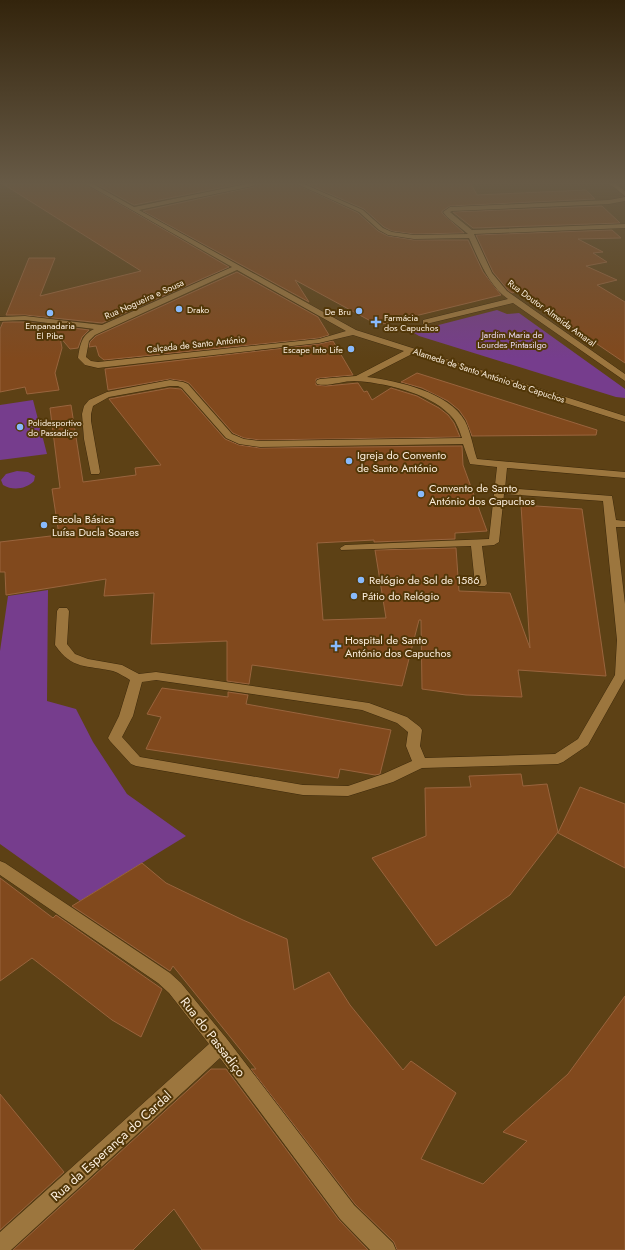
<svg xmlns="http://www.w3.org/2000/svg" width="625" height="1250" font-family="Jost,sans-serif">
<rect width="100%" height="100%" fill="#5d4115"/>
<path fill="#763d8d" d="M 497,310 L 507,314 L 519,313 L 621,386 L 625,389 L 625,398 L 616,397 L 419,336 L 414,333 L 419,330 Z
M 33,400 L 47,454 L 0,460 L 0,405 Z
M 17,471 L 28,472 L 35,476 L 34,481 C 26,489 13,491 3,485 L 1,480 L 6,474 Z
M 48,590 L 47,701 L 76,709 L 93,742 L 127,794 L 186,836 L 80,901 L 0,844 L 0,651 L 8,596 Z"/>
<path fill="#81491d" stroke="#99643d" d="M 3,184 L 85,184 L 229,267 L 102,323 L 25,315 L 6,315 L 29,258 L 55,258 L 40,296 L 141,271 Z
M 96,184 L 240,184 L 134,205 Z
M 257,184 L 296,184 L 358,213 L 378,231 L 388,236 L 414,240 L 468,240 L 483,272 L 501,295 L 378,325 L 295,280 L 309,302 L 143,211 L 253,187 Z
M 307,184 L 471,184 L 477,195 L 586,190 L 595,199 L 450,206 L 442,211 L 442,213 L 464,233 L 414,234 L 392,231 L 384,227 L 364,209 Z
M 602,206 L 620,223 L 473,228 L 453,212 Z
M 612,230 L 621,238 L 578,239 L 603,252 L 593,253 L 607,262 L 586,266 L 617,280 L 597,285 L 625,302 L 625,363 L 519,291 L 512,293 L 508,290 L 493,272 L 476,235 Z
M 237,272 L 318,317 L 329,335 L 319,338 L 104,360 L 99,356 L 96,346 L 89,347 L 90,342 L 96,336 Z
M 3,322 L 25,322 L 89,330 L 82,337 L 78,348 L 70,349 L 60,337 L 62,348 L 55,373 L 59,390 L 27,394 L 25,387 L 0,392 L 0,329 Z
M 333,341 L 353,375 L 320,378 L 316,379 L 316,385 L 326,386 L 358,383 L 364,392 L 367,391 L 372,400 L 391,388 L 417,396 L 439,408 L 448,415 L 454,423 L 460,437 L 260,440 L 244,438 L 233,433 L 189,383 L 184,381 L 170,379 L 108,390 L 105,369 L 319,344 Z
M 417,373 L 597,430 L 596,435 L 472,436 L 466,420 L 459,410 L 448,401 L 422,388 L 401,382 Z
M 170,388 L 181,389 L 225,439 L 239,445 L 260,448 L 462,446 L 463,465 L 487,531 L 455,533 L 455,539 L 374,542 L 374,540 L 317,543 L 323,620 L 386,618 L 375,550 L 456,548 L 459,591 L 510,593 L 530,648 L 521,505 L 582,509 L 606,676 L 518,670 L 522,697 L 466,695 L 422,689 L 421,620 L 419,620 L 402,686 L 252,665 L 249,684 L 227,681 L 227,641 L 151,644 L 154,593 L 104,596 L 106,579 L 6,595 L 5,572 L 0,572 L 0,542 L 59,535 L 52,489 L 60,488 L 50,408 L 71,405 L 83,482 L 136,475 L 135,468 L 161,465 L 109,399 Z
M 162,688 L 228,697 L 228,692 L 248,695 L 246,704 L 391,730 L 380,774 L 375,775 L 340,769 L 338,778 L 146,749 L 161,717 L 147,714 Z
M 521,774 L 523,786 L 547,784 L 558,832 L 510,895 L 436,946 L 372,858 L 426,836 L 425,788 L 471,787 L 469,776 Z
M 580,787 L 625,804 L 625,868 L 558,833 Z
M 142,863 L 166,883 L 243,920 L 287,939 L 294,990 L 329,972 L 350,1005 L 403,1070 L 411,1061 L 456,1093 L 421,1159 L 483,1184 L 527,1141 L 503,1132 L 568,1074 L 625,996 L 625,1250 L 397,1250 L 394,1242 L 355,1204 L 251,1069 L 256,1069 L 173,966 L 170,971 L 72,906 Z
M 0,878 L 53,918 L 56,915 L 162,989 L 141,1037 L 112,1020 L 32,958 L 0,981 Z
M 211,1069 L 226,1069 L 339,1220 L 368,1250 L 202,1250 L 174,1209 L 133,1250 L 13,1250 Z
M 0,1094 L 64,1172 L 0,1230 Z"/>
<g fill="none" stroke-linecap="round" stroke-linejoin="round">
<defs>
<path id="minor" d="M 86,184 L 93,184 L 134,207 L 246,184 L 256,184 L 253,186 L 139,210 L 356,330 L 625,416 L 625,422 L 412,354 L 367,377 C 398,381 449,392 465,421 C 471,433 473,447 477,459 L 625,472 L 625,478 L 507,468 L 505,488 L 612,496 L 616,520 L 625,521 L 625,527 L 616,527 L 625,604 L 625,679 L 588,745 L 563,762 L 558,764 L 422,768 L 393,782 L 348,796 L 303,795 L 136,766 L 131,764 L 110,741 L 108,738 L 119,716 L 130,680 C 125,677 119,673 113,671 C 87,665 72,670 55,645 L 57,611 L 59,608 L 67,608 L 69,611 L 67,644 L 75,654 L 88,659 L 122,665 L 139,674 L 156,672 L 369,703 L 407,717 L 420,727 L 422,730 L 420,746 L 425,758 L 555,754 L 578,739 L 615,675 L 617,640 L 603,501 L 504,494 L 499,542 L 494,545 L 482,546 L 487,584 L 485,586 L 477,586 L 475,584 L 471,546 L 341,550 L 340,548 L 345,545 L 489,539 L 497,467 L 470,464 L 463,444 L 260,447 L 239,444 L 226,438 L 182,388 L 178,386 L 170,386 L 109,397 L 93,406 L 91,414 L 91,421 L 100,472 L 99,474 L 91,474 L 84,439 L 82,414 L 84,406 L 89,400 L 107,392 L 170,380 L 183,382 L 188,384 L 232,434 L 244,439 L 260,441 L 462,438 C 459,429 456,420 449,414 C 429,393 382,382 354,381 C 342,381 328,387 317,384 L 316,382 L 317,380 L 320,379 L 356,376 L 404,351 L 353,335 L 319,343 L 98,368 L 85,365 L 78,358 C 80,346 81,335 94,329 L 25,320 L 0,321 L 0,317 L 25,316 L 102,325 L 232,267 ZM 237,270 L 346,331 L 319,339 L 98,362 L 91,361 L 86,357 L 89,341 L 95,335 ZM 156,680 L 362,710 L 397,723 L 408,732 L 406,746 L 412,761 L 383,774 L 348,786 L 303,785 L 140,757 L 122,737 L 133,716 L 142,682 Z
M 297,184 L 304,184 L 363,210 L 383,228 L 392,232 L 414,235 L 468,234 L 447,217 L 443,212 L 450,207 L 609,200 L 625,197 L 625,201 L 609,204 L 452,211 L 450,212 L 472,230 L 625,224 L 625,228 L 474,234 L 492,273 L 507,291 L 625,374 L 625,381 L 513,303 L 426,324 L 423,324 L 423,320 L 508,299 C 488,285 479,260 469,238 L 414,239 L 388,235 L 379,230 L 359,212 Z
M 610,184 L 616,184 L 625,191 L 625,196 Z
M 0,861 L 5,863 L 170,973 L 181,983 L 227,1039 L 354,1205 L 393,1243 L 396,1250 L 370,1250 L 340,1219 L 220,1058 L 11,1250 L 0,1250 L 0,1232 L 209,1044 L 169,993 L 158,983 L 0,875 Z"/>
</defs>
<use href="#minor" stroke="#3d290b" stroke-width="1"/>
<use href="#minor" fill="#9c763e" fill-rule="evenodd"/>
</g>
<linearGradient id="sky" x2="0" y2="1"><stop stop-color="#33240c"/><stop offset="0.51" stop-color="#675a46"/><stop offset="1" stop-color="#675a46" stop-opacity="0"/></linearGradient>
<rect width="625" height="359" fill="url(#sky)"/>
<g fill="#88bafc" stroke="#523708" stroke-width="1.5">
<circle cx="179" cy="309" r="4"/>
<circle cx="359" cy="311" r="4"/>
<circle cx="50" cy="313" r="4"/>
<path d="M374 316h4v4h4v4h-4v4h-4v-4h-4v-4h4z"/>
<circle cx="351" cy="349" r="4"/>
<circle cx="20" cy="427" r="4"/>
<circle cx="349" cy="461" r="4"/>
<circle cx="421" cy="494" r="4"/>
<circle cx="44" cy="525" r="4"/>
<circle cx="361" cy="580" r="4"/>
<circle cx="354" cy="596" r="4"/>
<path d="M334 640h4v4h4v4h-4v4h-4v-4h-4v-4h4z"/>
</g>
<g text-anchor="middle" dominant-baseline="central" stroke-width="4" stroke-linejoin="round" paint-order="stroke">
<g font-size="9" fill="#fcefde" stroke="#523708">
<text transform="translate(144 299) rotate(-24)">Rua Nogueira e Sousa</text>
<text transform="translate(552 313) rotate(36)">Rua Doutor Almeida Amaral</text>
<text transform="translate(196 344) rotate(-6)">Calçada de Santo António</text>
<text transform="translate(489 375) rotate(18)">Alameda de Santo António dos Capuchos</text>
</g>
<g font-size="9" fill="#fcefde" stroke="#523708" text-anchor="start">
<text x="187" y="309">Drako</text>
<text x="351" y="311" text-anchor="end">De Bru</text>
<text x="384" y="317">Farmácia<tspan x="384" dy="10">dos Capuchos</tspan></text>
<text x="50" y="325" text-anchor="middle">Empanadaria<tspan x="50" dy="10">El Pibe</tspan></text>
<text x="343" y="349" text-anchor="end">Escape Into Life</text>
<text x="28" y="422">Polidesportivo<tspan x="28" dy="10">do Passadiço</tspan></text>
</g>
<g font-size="9" fill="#eadaf2" stroke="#523708">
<text x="512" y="334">Jardim Maria de<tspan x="512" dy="10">Lourdes Pintasilgo</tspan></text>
</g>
<g font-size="11" fill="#fcefde" stroke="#523708" text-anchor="start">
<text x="357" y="455">Igreja do Convento<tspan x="357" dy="13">de Santo António</tspan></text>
<text x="429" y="488">Convento de Santo<tspan x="429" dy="13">António dos Capuchos</tspan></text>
<text x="52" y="519">Escola Básica<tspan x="52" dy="13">Luísa Ducla Soares</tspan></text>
<text x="369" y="580">Relógio de Sol de 1586</text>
<text x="362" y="596">Pátio do Relógio</text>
<text x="345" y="640">Hospital de Santo<tspan x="345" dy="13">António dos Capuchos</tspan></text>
</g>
<g font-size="13" fill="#fcefde" stroke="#523708">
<text transform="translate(213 1037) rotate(52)">Rua do Passadiço</text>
<text transform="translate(111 1146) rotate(-42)">Rua da Esperança do Cardal</text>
</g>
</g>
</svg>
